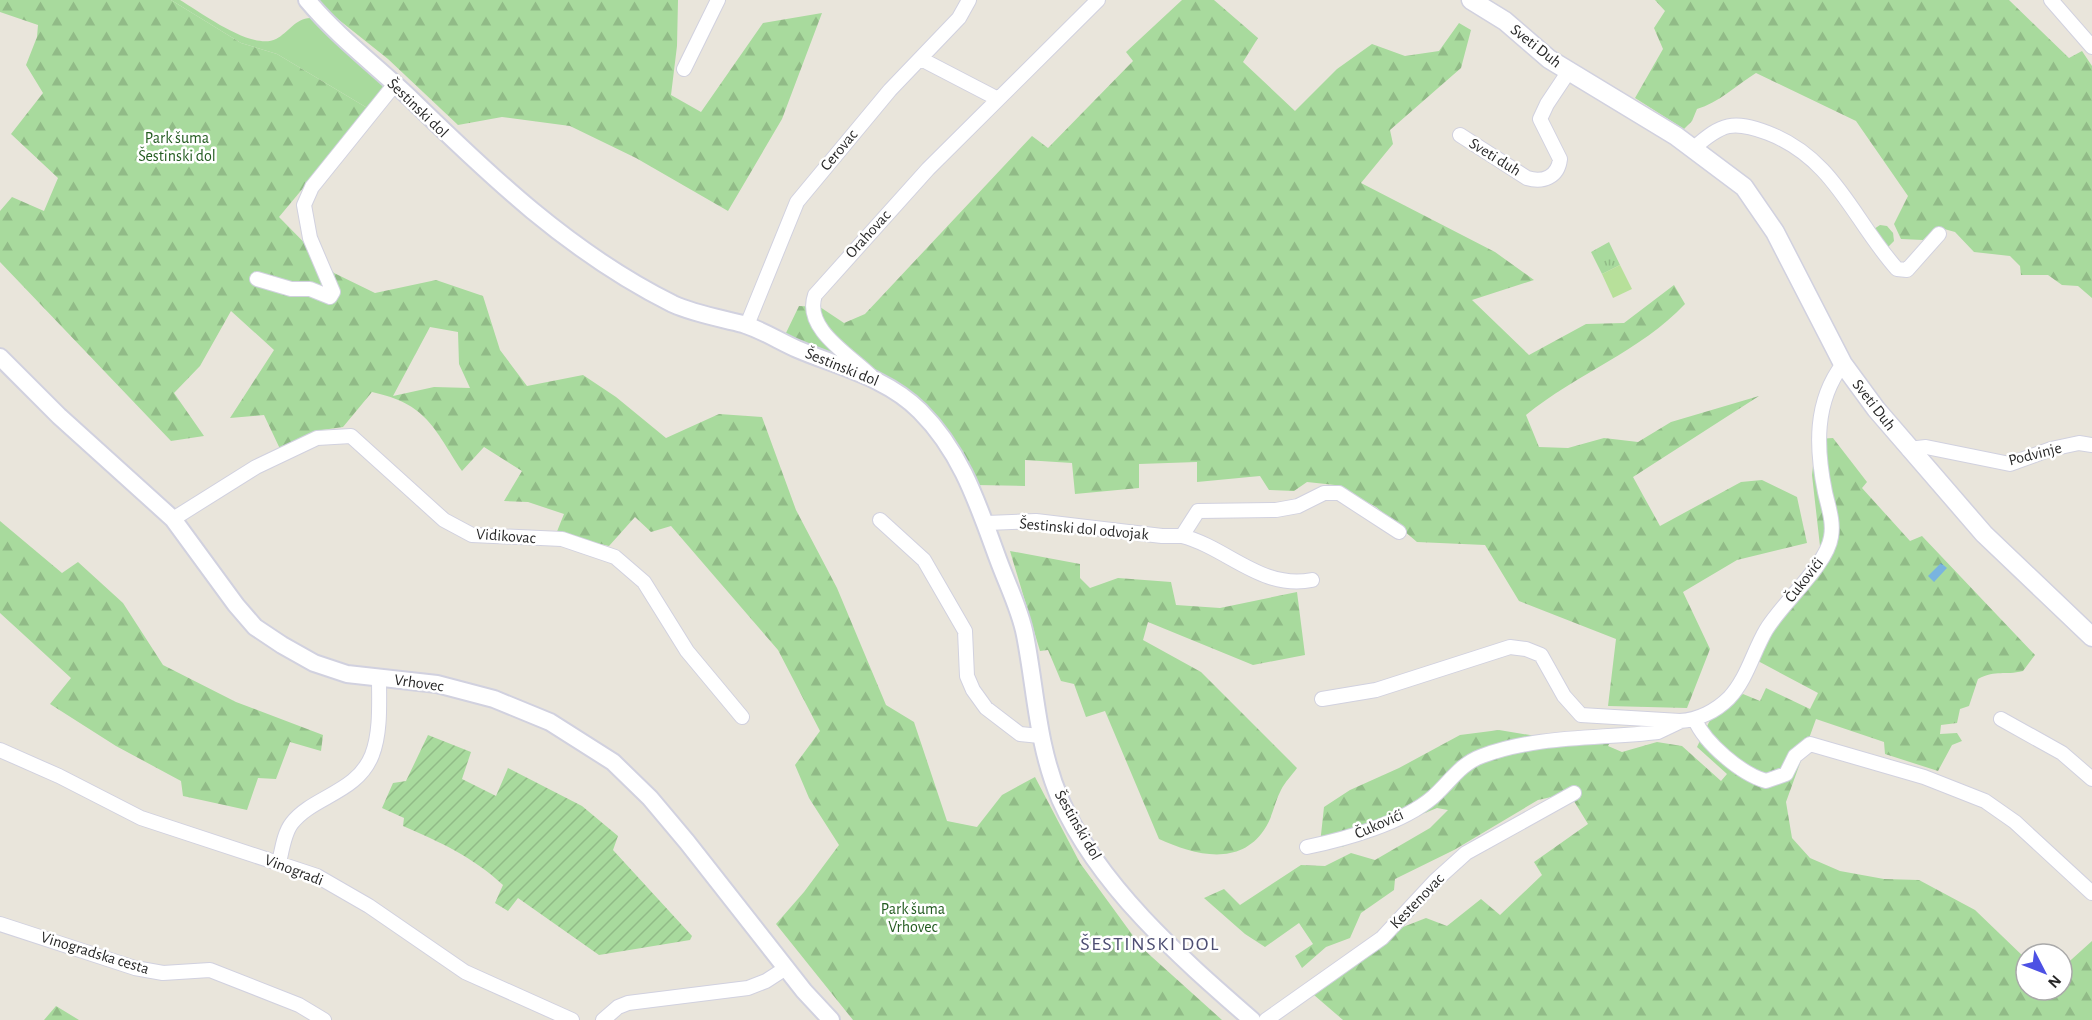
<svg xmlns="http://www.w3.org/2000/svg" width="2092" height="1020" font-family="'Alegreya Sans',sans-serif">
<defs>
<pattern id="forest-firs" width="22" height="20" patternUnits="userSpaceOnUse" patternTransform="scale(1.5)"><rect width="22" height="20" fill="#a8da9d"/><path d="M5 1l3.5 6h-7zM16 11l3.5 6h-7z" fill="#91bb87"/></pattern>
<pattern id="park-tufts" width="24" height="20" patternUnits="userSpaceOnUse" patternTransform="scale(1.5)"><rect width="24" height="20" fill="#a8da9d"/><path d="M3 7l-1-3M5 7V3M7 7l1-3M15 17l-1-3M17 17v-4M19 17l1-3" fill="none" stroke="#91bb87"/></pattern>
<pattern id="garden-furrows" width="10" height="10" patternUnits="userSpaceOnUse" patternTransform="scale(1.5)"><rect width="10" height="10" fill="#a8da9d"/><path d="M-1 1l2-2M0 10L10 0M9 11l2-2" fill="none" stroke="#91bb87"/></pattern>
<pattern id="water-ripples" width="26" height="14" patternUnits="userSpaceOnUse" patternTransform="scale(1.5)"><rect width="26" height="14" fill="#79b4e0"/><path d="M2 4q2-2 4 0t4 0M15 11q2-2 4 0t4 0" fill="none" stroke="#6392b6"/></pattern>
</defs>
<rect width="100%" height="100%" fill="#e9e5db"/>
<path fill="#a8da9d" d="M 171,0 L 180,0 C 202,13 252,51 276,39 C 288,33 296,18 310,18 L 383,86 L 369,109 L 277,54 L 241,43 Z"/>
<path fill="url(#forest-firs)" fill-rule="evenodd" d="M 0,0 L 171,0 L 241,43 L 277,54 L 369,109 L 279,217 L 334,273 L 375,293 L 436,280 L 483,296 L 500,350 L 527,386 L 583,375 L 616,397 L 666,438 L 719,414 L 762,417 L 796,510 L 837,588 L 886,705 L 914,722 L 947,821 L 977,827 L 1002,795 L 1035,777 L 1080,863 L 1142,948 L 1222,1020 L 853,1020 L 776,924 L 804,892 L 839,845 L 809,798 L 795,765 L 820,731 L 778,650 L 671,526 L 651,532 L 635,517 L 609,546 L 556,534 L 564,514 L 528,502 L 504,501 L 522,471 L 484,447 L 462,471 C 433,427 427,404 372,392 L 343,427 L 315,431 L 281,451 L 264,415 L 230,418 L 274,350 L 231,311 L 200,366 L 174,393 L 204,436 L 171,441 L 0,262 L 0,211 L 12,197 L 44,211 L 58,178 L 11,134 L 43,93 L 26,65 L 37,37 L 38,25 L 0,12 ZM 430,327 L 458,332 L 459,364 L 470,388 L 434,387 L 393,396 Z
M 314,0 L 678,0 L 677,46 L 671,95 L 701,112 L 763,23 L 822,13 L 782,119 L 728,211 L 636,158 L 570,126 L 502,117 L 458,125 L 388,59 Z
M 1182,0 L 1214,0 L 1258,38 L 1243,62 L 1295,111 L 1337,69 L 1372,44 L 1405,56 L 1439,51 L 1459,23 L 1471,30 L 1461,68 L 1390,130 L 1393,144 L 1361,183 L 1495,252 L 1534,280 L 1472,300 L 1529,355 L 1586,324 L 1624,323 L 1674,285 L 1685,304 C 1641,351 1576,374 1526,415 L 1539,447 L 1568,448 L 1604,438 L 1638,442 L 1671,422 L 1759,396 L 1633,477 L 1660,526 L 1741,482 L 1762,480 L 1797,497 L 1807,543 L 1737,560 L 1683,592 L 1710,649 L 1687,708 L 1608,706 L 1616,639 L 1519,601 L 1485,545 L 1417,542 L 1376,507 L 1335,485 L 1307,482 L 1294,491 L 1269,490 L 1260,476 L 1197,482 L 1197,462 L 1139,464 L 1139,488 L 1075,494 L 1072,463 L 1025,460 L 1025,486 L 976,485 C 941,393 871,366 785,335 L 799,306 L 820,307 L 844,323 L 865,314 L 1032,136 L 1048,148 L 1133,61 L 1126,52 Z
M 1655,0 L 2009,0 L 2069,58 L 2082,51 L 2092,66 L 2092,298 L 2078,286 L 2062,285 L 2048,275 L 2021,275 L 2020,266 L 2010,256 L 1974,252 L 1955,232 L 1937,227 L 1923,240 L 1901,239 L 1894,224 L 1908,196 L 1856,121 L 1756,73 C 1737,85 1718,103 1697,109 L 1692,121 L 1684,129 L 1635,98 L 1663,49 L 1654,28 L 1665,11 Z
M 1833,438 L 1867,482 L 1862,488 L 1910,541 L 1922,536 L 2035,655 L 2023,671 C 2004,676 1997,669 1978,679 L 1969,706 L 1960,709 L 1957,723 L 1941,725 L 1940,734 L 1957,733 L 1962,741 L 1952,745 L 1938,771 L 1885,754 L 1884,742 L 1816,719 L 1786,802 L 1792,838 L 1810,858 L 1840,871 L 1884,879 L 1919,880 L 1975,910 L 2026,959 L 2026,990 L 2062,990 L 2062,968 L 2092,941 L 2092,1020 L 1343,1020 L 1314,995 L 1403,927 L 1426,918 L 1447,926 L 1481,899 L 1500,915 L 1542,875 L 1534,862 L 1588,824 L 1569,793 L 1538,800 L 1454,850 L 1395,879 L 1394,890 L 1361,913 L 1350,938 L 1326,947 L 1302,968 L 1295,956 L 1313,944 L 1299,923 L 1265,947 L 1245,934 L 1204,898 L 1224,889 L 1240,905 L 1301,865 L 1325,866 L 1351,853 L 1375,860 L 1430,828 L 1448,810 L 1437,808 L 1342,847 L 1320,844 L 1324,807 L 1350,790 L 1399,768 L 1460,735 L 1499,730 L 1542,737 L 1615,733 L 1608,746 L 1622,752 L 1657,742 L 1682,746 L 1721,781 L 1727,774 L 1697,747 L 1713,714 L 1743,694 L 1760,701 L 1766,688 L 1810,709 L 1818,693 L 1758,661 L 1786,604 L 1822,564 L 1812,475 L 1816,439 Z
M 0,521 L 62,573 L 78,562 L 123,603 L 163,665 L 236,702 L 323,735 L 321,751 L 290,742 L 276,779 L 258,778 L 247,810 L 183,796 L 181,781 L 116,746 L 50,704 L 71,678 L 0,613 Z
M 1010,551 L 1080,564 L 1080,578 L 1090,588 L 1118,578 L 1171,582 L 1176,605 L 1220,608 L 1297,592 L 1305,655 L 1253,665 L 1148,622 L 1143,640 L 1201,672 L 1297,768 C 1292,775 1285,782 1281,790 C 1274,803 1273,817 1264,830 C 1239,867 1194,855 1159,839 L 1105,711 L 1086,717 L 1074,684 L 1061,681 L 1048,650 L 1040,651 Z
M 56,1006 L 79,1020 L 44,1020 Z"/>
<path fill="url(#park-tufts)" d="M 1880,225 L 1887,226 L 1893,233 L 1894,241 L 1887,248 L 1874,229 Z
M 1609,242 L 1620,265 L 1602,274 L 1591,252 Z"/>
<path fill="url(#garden-furrows)" d="M 428,735 L 471,752 L 462,779 L 496,796 L 508,768 L 582,806 L 618,836 L 613,850 L 692,936 L 690,940 L 599,955 L 518,898 L 508,911 L 495,903 L 503,885 C 473,857 440,842 403,826 L 404,818 L 382,808 L 393,783 L 406,781 Z"/>
<path fill="#b7e09a" d="M 1620,265 L 1632,289 L 1613,298 L 1602,274 Z"/>
<path fill="url(#water-ripples)" d="M 1941,563 L 1947,568 L 1934,582 L 1928,576 Z"/>
<g fill="none" stroke-linecap="round" stroke-linejoin="round">
<defs>
<path id="minor" d="M 2051,0 L 2092,47
M 921,59 L 998,99
M 684,69 L 718,0
M 1460,135 L 1527,178 C 1543,183 1558,177 1560,159 L 1540,119 L 1547,104 L 1569,71
M 1694,148 C 1722,123 1733,120 1768,133 C 1835,159 1853,220 1897,269 L 1907,270 L 1939,234
M 257,279 L 291,289 L 310,289 L 330,297 L 333,292 L 310,238 L 304,205 L 312,187 L 395,84
M 747,325 L 797,202 L 890,90 L 959,18 L 969,0
M 871,376 C 850,355 803,329 815,295 L 928,169 L 1098,0
M 1908,449 L 1926,447 L 2010,464 L 2051,449 L 2079,443 L 2092,445
M 173,519 L 256,467 L 317,438 L 351,436 L 444,520 L 472,535 L 562,539 L 615,557 L 644,582 L 687,651 L 742,717
M 880,520 L 924,560 L 965,631 L 967,676 L 973,690 L 986,708 L 1020,734 L 1040,736
M 987,523 L 1036,521 L 1162,536 L 1182,536 L 1198,511 L 1276,510 L 1298,506 L 1324,493 L 1339,493 L 1399,532
M 1182,536 C 1228,548 1261,590 1312,580
M 1322,699 L 1376,690 L 1510,647 L 1526,649 L 1541,655 L 1564,696 L 1581,715 L 1680,721 C 1698,720 1716,711 1729,698 C 1747,679 1753,652 1766,630 C 1782,603 1827,565 1831,537 C 1834,522 1828,506 1825,492 C 1816,448 1814,402 1843,364
M 2001,719 L 2062,753 L 2092,779
M 1695,720 C 1705,743 1741,774 1766,781 L 1786,774 L 1795,756 L 1810,744 L 1924,777 L 1985,801 L 2015,822 L 2092,893
M 0,750 L 59,776 L 141,818 L 317,876 L 369,906 L 465,972 L 572,1020
M 1307,847 C 1346,839 1403,823 1433,797 C 1450,782 1460,764 1482,756 C 1538,735 1599,739 1658,732 L 1679,722
M 279,863 C 282,850 284,833 292,823 C 313,796 357,793 372,755 C 381,732 379,702 379,677
M 0,924 L 135,968 L 163,973 L 210,970 L 299,1005 L 324,1020
M 603,1020 L 618,1007 L 628,1003 L 748,988 L 766,981 L 786,968
M 1266,1020 L 1382,938 L 1435,881 L 1466,853 L 1574,793"/>
<path id="tertiary" d="M 307,0 C 337,36 374,64 408,96 C 489,175 570,253 673,304 C 695,314 720,318 743,324 C 762,330 779,341 797,349 C 839,367 886,377 920,411 C 962,453 978,505 998,559 C 1007,584 1020,609 1025,635 C 1036,691 1037,745 1060,799 C 1099,887 1181,958 1252,1020
M 0,357 L 59,416 L 173,519 L 236,605 L 255,627 L 282,645 L 314,663 L 347,674 L 437,684 L 494,699 L 550,722 L 613,762 L 650,798 L 687,842 L 804,991 L 831,1020"/>
<path id="secondary" d="M 1471,0 L 1505,21 L 1549,59 L 1676,136 L 1744,187 L 1775,232 L 1843,364 L 1876,409 L 1984,534 L 2092,637"/>
</defs>
<use href="#minor" stroke="#d1d1df" stroke-width="16"/>
<use href="#tertiary" stroke="#d1d1df" stroke-width="20"/>
<use href="#secondary" stroke="#d1d1df" stroke-width="21"/>
<use href="#minor" stroke="#fff" stroke-width="14"/>
<use href="#tertiary" stroke="#fff" stroke-width="16"/>
<use href="#secondary" stroke="#fff" stroke-width="18"/>
</g>
<g text-anchor="middle" dominant-baseline="central" stroke-width="5" stroke-linejoin="round" paint-order="stroke">
<g font-size="16" fill="#282828" stroke="#fff">
<text transform="translate(1536 46) rotate(38)">Sveti Duh</text>
<text transform="translate(418 108) rotate(44)">Šestinski dol</text>
<text transform="translate(839 150) rotate(-50)">Cerovac</text>
<text transform="translate(1495 157) rotate(32)">Sveti duh</text>
<text transform="translate(868 234) rotate(-48)">Orahovac</text>
<text transform="translate(842 367) rotate(22)">Šestinski dol</text>
<text transform="translate(1874 405) rotate(52)">Sveti Duh</text>
<text transform="translate(2035 454) rotate(-14)">Podvinje</text>
<text transform="translate(1084 529) rotate(5)">Šestinski dol odvojak</text>
<text transform="translate(506 536) rotate(4)">Vidikovac</text>
<text transform="translate(1804 580) rotate(-52)">Čukovići</text>
<text transform="translate(419 683) rotate(8)">Vrhovec</text>
<text transform="translate(1379 824) rotate(-24)">Čukovići</text>
<text transform="translate(1078 825) rotate(60)">Šestinski dol</text>
<text transform="translate(294 870) rotate(21)">Vinogradi</text>
<text transform="translate(1417 901) rotate(-46)">Kestenovac</text>
<text transform="translate(95 953) rotate(17)">Vinogradska cesta</text>
</g>
<g font-size="16" fill="#245c21" stroke="#fff">
<text x="177" y="138">Park šuma<tspan x="177" dy="18">Šestinski dol</tspan></text>
<text x="913" y="909">Park šuma<tspan x="913" dy="18">Vrhovec</tspan></text>
</g>
<g font-size="20" letter-spacing="1.5" fill="#4e4f73" stroke="#fff">
<text x="1150" y="944">ŠESTINSKI DOL</text>
</g>
</g>
<g transform="translate(2044 972) rotate(132)"><circle r="28" fill="#ffffff" stroke="#a9a9a9" stroke-width="1.5"/>
<path d="M0-4.5L10 22L0 15L-10 22Z" fill="#4d51e4"/>
<text y="-9" font-size="16" font-weight="bold" text-anchor="middle" fill="#282828">N</text>
</g>
</svg>
